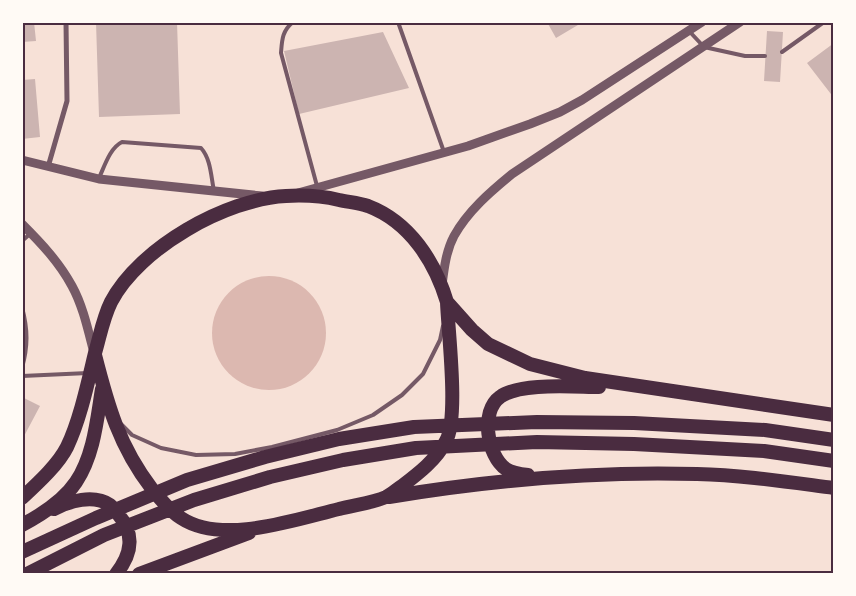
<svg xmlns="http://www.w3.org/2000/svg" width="856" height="596" font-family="'Work Sans',sans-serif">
<rect width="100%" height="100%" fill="#f7e1d7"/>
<path fill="#dcb8b0" d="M212 333a57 57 0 1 1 114 0a57 57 0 1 1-114 0Z"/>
<path fill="#ccb4b1" d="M 22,22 L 34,22 L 36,41 L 22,42 Z
M 96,22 L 177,22 L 180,114 L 99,117 Z
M 547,22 L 583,22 L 556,38 Z
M 767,31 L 783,32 L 780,82 L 764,81 Z
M 383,32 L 409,88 L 299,114 L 284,51 Z
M 834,43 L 834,98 L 807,63 Z
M 35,79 L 40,137 L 22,139 L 22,80 Z
M 24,398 L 40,406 L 22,440 L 22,402 Z"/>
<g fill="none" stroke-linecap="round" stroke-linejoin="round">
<path stroke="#755966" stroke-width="4" d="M 293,22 C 282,31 282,40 281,53 L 317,186
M 398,22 L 444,152
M 689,31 L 704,47 L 745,56 L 765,56
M 782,52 L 824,22
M 99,178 C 105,165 110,148 122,142 L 201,148 C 211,159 211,177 214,191
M 22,241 L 31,233
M 22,307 C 28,330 28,346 22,368
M 22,376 L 88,373
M 121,424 L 132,435 L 161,448 L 196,455 L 235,454 L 272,447 L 337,430 L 373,415 L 402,395 L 423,374 L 440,340 L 443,326"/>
<path stroke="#755966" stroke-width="5" d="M 48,167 L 67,101 L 66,22"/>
<path stroke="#755966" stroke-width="9" d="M 22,160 L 99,179 L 262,196
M 298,193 L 468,146 L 530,124 L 560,112 L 582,100 L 702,22
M 22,224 C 41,243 59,262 72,286 C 83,306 88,330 94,353
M 442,285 C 444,269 446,251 454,236 C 468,211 490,192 512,174 L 740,22"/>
<path stroke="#4a2c40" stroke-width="14" d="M 447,302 L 472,330 L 488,344 L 530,364 L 585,378 L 834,415
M 528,475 C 520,474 512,473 506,469 C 487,456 480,411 500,397 C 520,382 575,387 599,387
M 389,497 C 491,480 594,471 697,474 C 743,475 788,482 834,488
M 22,498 C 37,484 58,465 67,447 C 80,420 88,382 95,353 C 100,336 103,318 111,302 C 139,248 226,199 286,196 C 303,195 322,196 339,200 C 348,202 359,203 368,206 C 410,222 435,262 447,302 C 448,331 459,418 446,441 C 436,460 419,473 402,486 C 397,489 392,494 386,497 C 373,503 353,505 339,509 C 294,520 222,545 181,518 C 170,511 160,499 152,489 C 119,446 108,406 95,355
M 54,509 C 69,501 94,494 110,505 C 113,507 115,512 118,514 C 135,534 132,554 116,574
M 22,525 C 41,515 64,500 76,482 C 94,455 97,419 102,389
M 22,552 L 96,518 L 187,480 L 265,457 L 339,439 L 414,427 L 537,422 L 634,423 L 765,430 L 834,440
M 27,574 L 104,535 L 194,500 L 270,477 L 343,460 L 416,448 L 537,442 L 634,444 L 764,451 L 834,461
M 139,574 L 249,533"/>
</g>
<rect width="856" height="596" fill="none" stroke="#fffaf5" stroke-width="48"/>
<rect x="24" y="24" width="808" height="548" fill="none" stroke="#4a2c40" stroke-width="2"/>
</svg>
